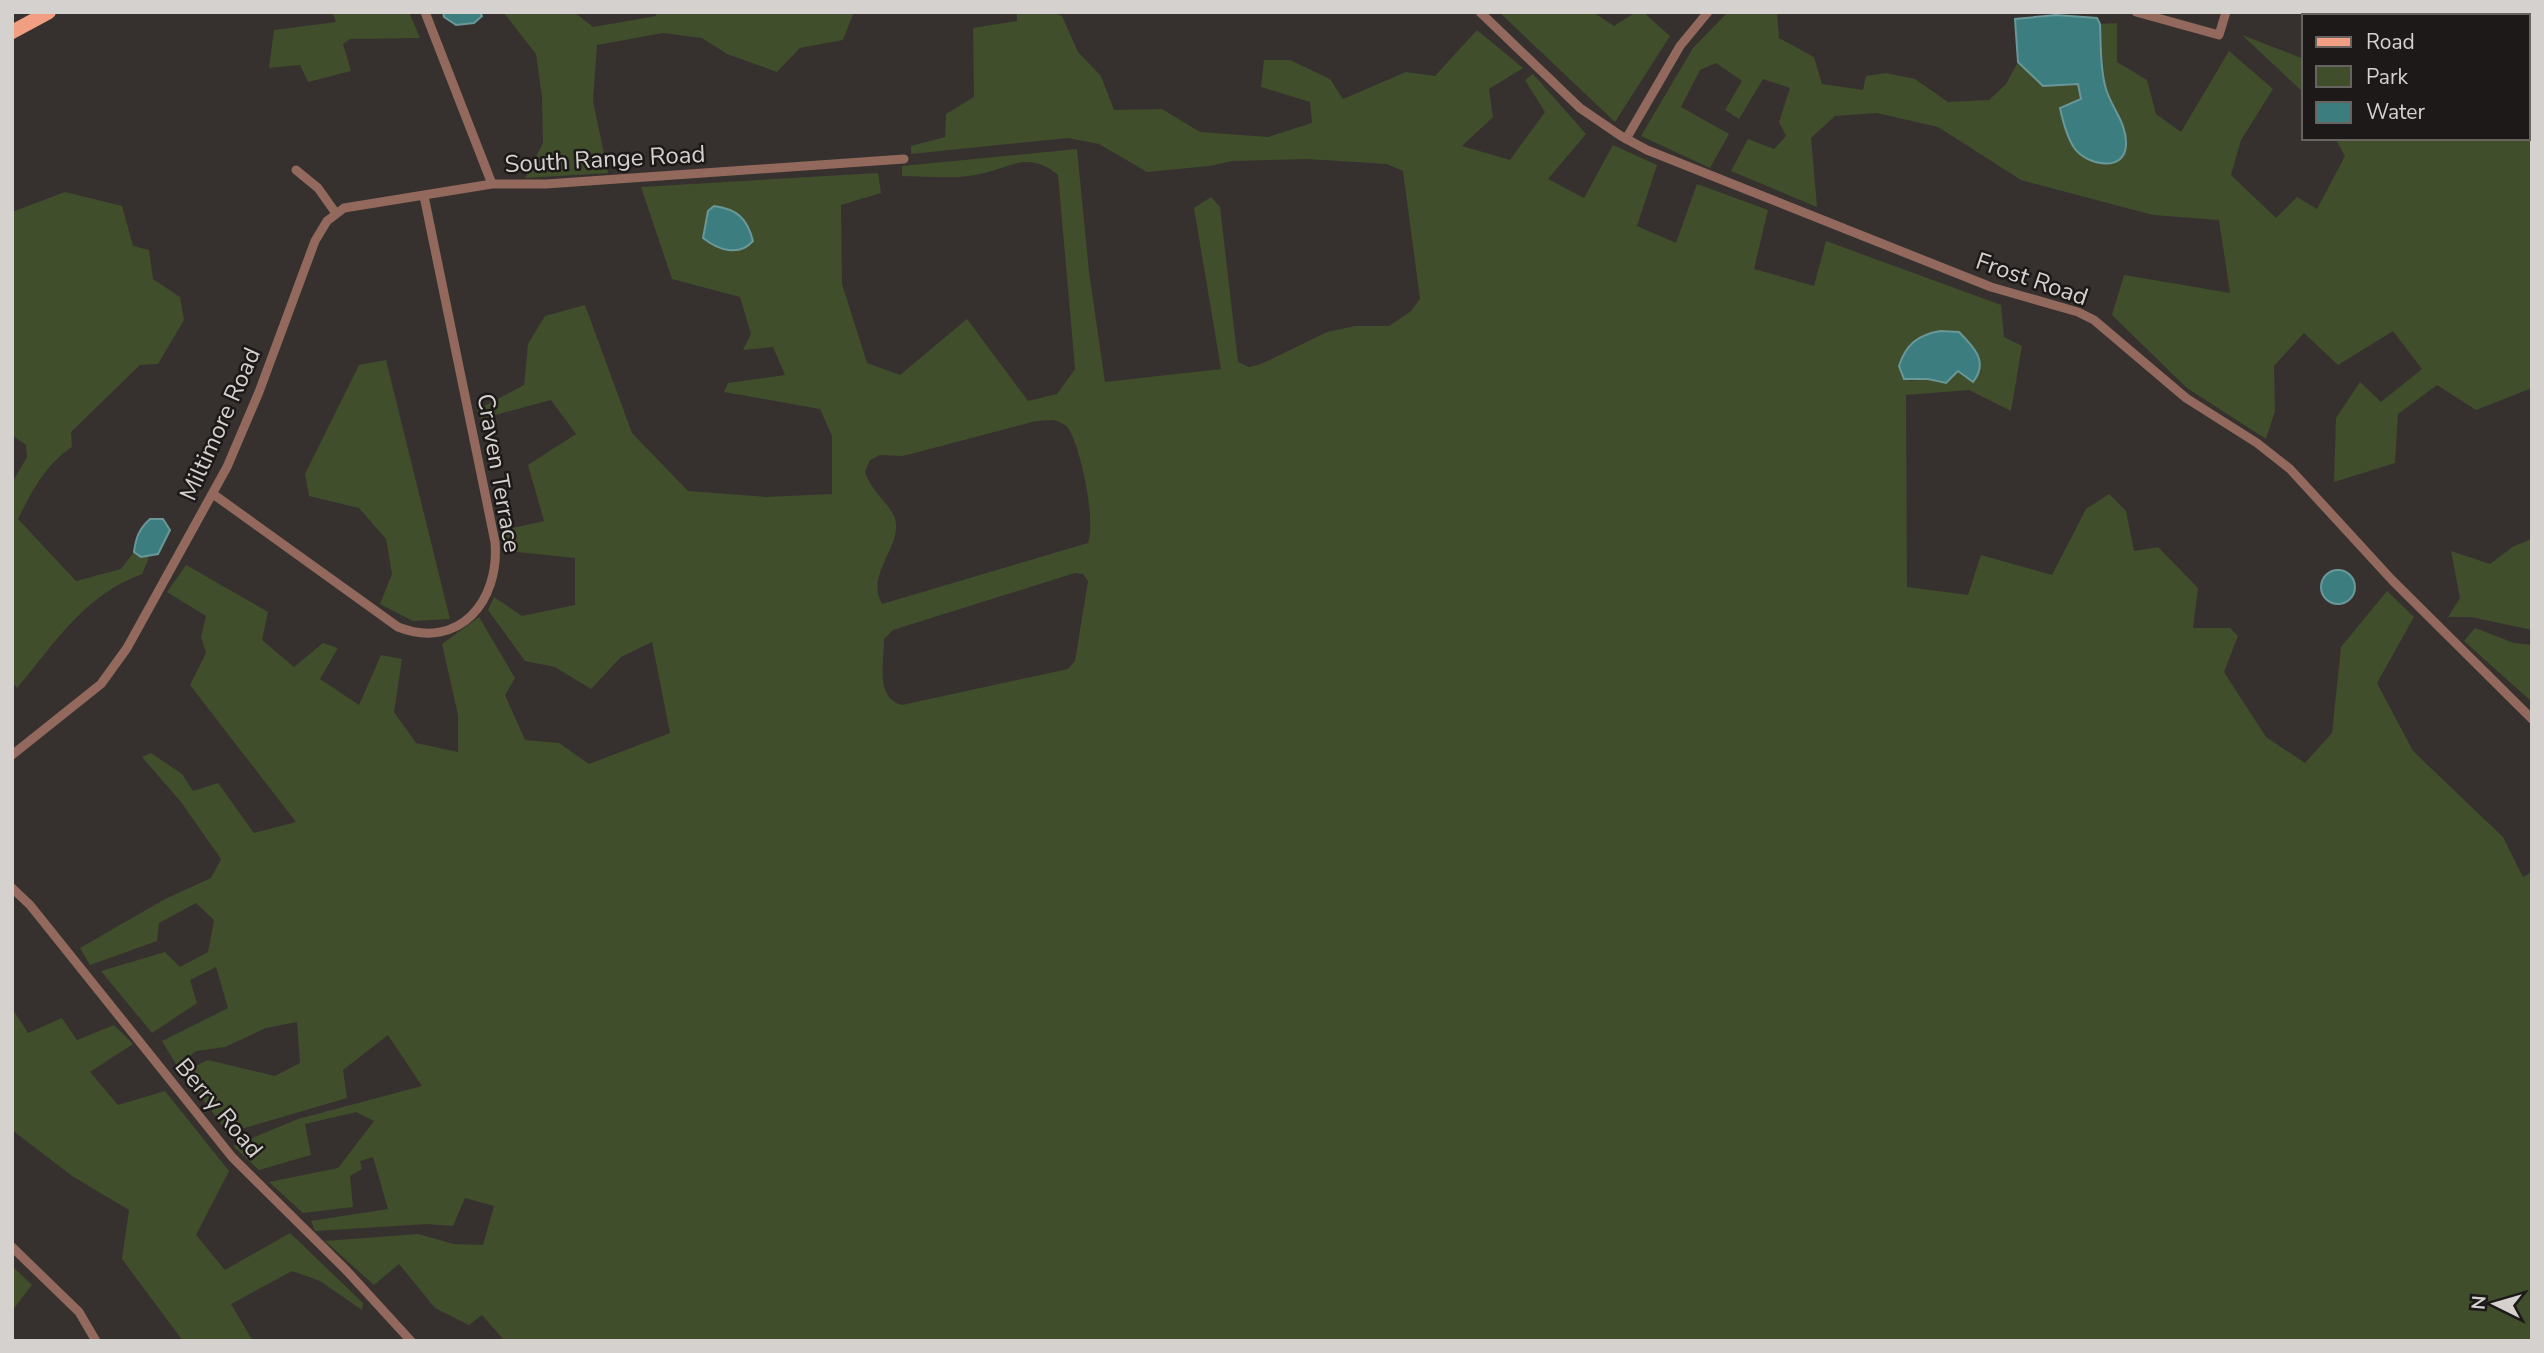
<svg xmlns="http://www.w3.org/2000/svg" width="2544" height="1353" font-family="'Nunito Sans',sans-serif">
<rect width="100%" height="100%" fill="#36312e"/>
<path fill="#404e2c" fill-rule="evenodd" d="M 332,12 L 409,12 L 420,38 L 350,39 L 343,44 L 351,71 L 308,82 L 300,65 L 269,68 L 274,30 L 336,22 Z
M 503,12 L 574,12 L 593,27 L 656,16 L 656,12 L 854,12 L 843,40 L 800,48 L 777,72 L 727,54 L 702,38 L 663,33 L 597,45 L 593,101 L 608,173 L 525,178 L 543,143 L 542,97 L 536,54 Z
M 1017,12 L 1052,12 L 1062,16 L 1078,52 L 1101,76 L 1114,110 L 1162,109 L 1200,132 L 1268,137 L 1312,123 L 1310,102 L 1261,87 L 1264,60 L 1290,60 L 1330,79 L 1343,99 L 1406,72 L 1435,76 L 1477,30 L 1523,68 L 1489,89 L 1493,117 L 1462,146 L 1510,160 L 1545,112 L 1525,80 L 1533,74 L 1586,134 L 1548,179 L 1584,198 L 1613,145 L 1657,165 L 1637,226 L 1676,243 L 1697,184 L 1768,210 L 1754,269 L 1814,286 L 1826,241 L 2001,305 L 2004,337 L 2022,346 L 2011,411 L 1969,390 L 1906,395 L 1907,587 L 1968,595 L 1981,555 L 2052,575 L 2086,509 L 2109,494 L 2126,511 L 2134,551 L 2158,547 L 2198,588 L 2193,628 L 2230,628 L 2238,636 L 2224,672 L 2266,737 L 2305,763 L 2332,733 L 2341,647 L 2387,591 L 2414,617 L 2377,683 L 2413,751 L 2503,837 L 2523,877 L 2532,872 L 2532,1341 L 520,1341 L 503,1339 L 482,1315 L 469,1325 L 435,1308 L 399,1264 L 374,1285 L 325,1241 L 418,1234 L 454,1244 L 483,1245 L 494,1206 L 465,1198 L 453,1226 L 427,1224 L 315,1231 L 311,1221 L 388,1209 L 373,1157 L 360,1161 L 362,1169 L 350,1176 L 353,1207 L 303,1213 L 269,1182 L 338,1168 L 374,1121 L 356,1112 L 305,1124 L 311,1155 L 259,1170 L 233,1146 L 298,1119 L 422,1086 L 388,1035 L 343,1070 L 347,1098 L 228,1133 L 183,1072 L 208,1060 L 275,1076 L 300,1063 L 297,1022 L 266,1028 L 225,1047 L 196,1051 L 177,1066 L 162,1041 L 228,1008 L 216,967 L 190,980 L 197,1003 L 152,1033 L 101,971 L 165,952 L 180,967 L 208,952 L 214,920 L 196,903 L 159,923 L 157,941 L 90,965 L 80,948 L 165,899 L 211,878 L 221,859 L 181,802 L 142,757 L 151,753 L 182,774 L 193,791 L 218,783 L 254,833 L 296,822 L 190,685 L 206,653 L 201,637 L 206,616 L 167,592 L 186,565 L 268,612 L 262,640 L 294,667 L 323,643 L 338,648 L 320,679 L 359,705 L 381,655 L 402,659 L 394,712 L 416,743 L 458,752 L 458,715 L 442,644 L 479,617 L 515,678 L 505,695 L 525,740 L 559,743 L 589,764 L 670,733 L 652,642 L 621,657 L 591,689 L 555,667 L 525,661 L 488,610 L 494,597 L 522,616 L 575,605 L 575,558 L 507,551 L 504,530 L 544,521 L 528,465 L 576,434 L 551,400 L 480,419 L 477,410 L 524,385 L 528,344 L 545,316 L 585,305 L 632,433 L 688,491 L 766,497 L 832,494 L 832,436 L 820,409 L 724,392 L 728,383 L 785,375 L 773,347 L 743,350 L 751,334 L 740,297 L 672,279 L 641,187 L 878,173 L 881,193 L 841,205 L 842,284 L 867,363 L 900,375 L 967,319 L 1028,401 L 1057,394 L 1075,369 L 1058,175 C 1027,150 1011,168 980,174 C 956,180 926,176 902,176 L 902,166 L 1077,149 L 1089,272 L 1105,382 L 1221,369 L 1194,208 L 1211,197 L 1220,207 L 1238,362 L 1249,367 L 1261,364 L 1327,332 L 1355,326 L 1389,326 L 1411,311 L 1420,299 L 1403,171 L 1387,164 L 1308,159 L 1232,161 L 1209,166 L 1147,172 L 1099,144 L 1068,138 L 911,154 L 911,146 L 945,137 L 946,114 L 974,97 L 973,28 L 1017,21 ZM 1940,331 L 1959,332 L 1971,347 L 1964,377 L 1958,370 L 1940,383 L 1928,379 L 1909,381 L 1932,332 ZM 1054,420 C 1059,422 1065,424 1068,428 C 1081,447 1096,521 1088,543 L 882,604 C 866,576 898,550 896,524 C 895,507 872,494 865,472 L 870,460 L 880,455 L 903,456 L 1036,421 ZM 1075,573 L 1083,574 L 1088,581 L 1075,661 L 1068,669 L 902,705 C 875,698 884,663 884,639 L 893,630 Z
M 1499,12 L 1593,12 L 1614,26 L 1636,12 L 1643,12 L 1670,36 L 1615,122 Z
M 1728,12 L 1777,12 L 1779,38 L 1814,57 L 1822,84 L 1863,90 L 1866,76 L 1886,73 L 1915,79 L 1948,102 L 1989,100 L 2006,84 L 2018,62 L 2043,86 L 2078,83 L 2081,99 L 2063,124 L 2076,150 L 2125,131 L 2105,88 L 2100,24 L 2117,23 L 2117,62 L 2147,80 L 2156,114 L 2181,132 L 2229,51 L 2273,89 L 2241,140 L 2231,175 L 2276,218 L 2297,197 L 2317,209 L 2345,156 L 2335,138 L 2528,138 L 2528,16 L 2369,16 L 2366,12 L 2532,12 L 2532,388 L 2476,410 L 2437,385 L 2398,414 L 2395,463 L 2334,482 L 2336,418 L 2360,382 L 2381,402 L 2422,369 L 2393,331 L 2338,365 L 2304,333 L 2274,366 L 2275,411 L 2266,439 L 2187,388 L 2112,315 L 2124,275 L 2230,293 L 2219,220 L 2153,215 L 2021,180 L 1938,127 L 1877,113 L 1835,116 L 1811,138 L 1817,207 L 1731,171 L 1748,139 L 1774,149 L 1786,136 L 1779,122 L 1790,88 L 1763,79 L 1739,119 L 1725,110 L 1742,81 L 1716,63 L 1700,70 L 1681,107 L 1729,134 L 1710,168 L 1641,136 L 1693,48 Z
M 2242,35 L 2304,59 L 2304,93 Z
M 65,192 L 122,206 L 133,246 L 149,250 L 153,279 L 180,297 L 184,320 L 158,364 L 140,365 L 71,432 L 72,447 C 46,464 32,491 18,519 L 76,581 L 121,569 L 134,552 L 149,558 L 142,574 C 83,596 56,642 17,688 L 12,682 L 12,483 L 27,457 L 26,445 L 12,435 L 12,212 Z
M 386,360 L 450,619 L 413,621 L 380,604 L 392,574 L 386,539 L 359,508 L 309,496 L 305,474 L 359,365 Z
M 2532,539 L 2532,630 L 2471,617 L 2448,617 L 2460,598 L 2451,551 L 2490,564 L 2514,546 Z
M 2475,628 L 2514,643 L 2532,645 L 2531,701 L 2464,641 Z
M 12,1008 L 28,1033 L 62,1018 L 77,1040 L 114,1025 L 133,1044 L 90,1072 L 118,1105 L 165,1091 L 229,1171 L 196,1235 L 225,1270 L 290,1233 L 363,1303 L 362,1310 L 320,1281 L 292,1271 L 231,1304 L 253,1341 L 183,1341 L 122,1259 L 129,1210 L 72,1176 L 12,1130 Z
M 12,1266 L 32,1285 L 12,1311 Z"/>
<path fill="#3c7e7f" stroke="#6a9797" stroke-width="2" d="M 443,12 L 480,12 L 482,16 L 474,23 L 456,25 L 444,17 Z
M 2056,15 L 2097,18 L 2100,24 C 2101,44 2100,70 2106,89 C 2112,109 2127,123 2126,145 C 2125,173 2087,165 2075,149 C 2067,138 2063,122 2060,108 L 2081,99 L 2078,84 L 2043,86 L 2018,62 L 2015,19 Z
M 714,206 C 737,209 747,218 753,241 C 739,257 718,250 703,238 L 708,211 Z
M 1940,331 L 1959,332 C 1974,347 1989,362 1973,382 L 1958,371 L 1946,383 L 1928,379 L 1904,379 L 1899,366 C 1906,344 1918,335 1940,331 Z
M 150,519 L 163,519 L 170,530 L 158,554 L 141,557 L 134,552 C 136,537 139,529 150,519 Z
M2321 587a17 17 0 1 1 34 0a17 17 0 1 1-34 0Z"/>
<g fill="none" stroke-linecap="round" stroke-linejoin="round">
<path stroke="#92695c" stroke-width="9" d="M 425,12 L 492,184 L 546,184 L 904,159
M 1480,12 L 1580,108 L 1621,136 L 1647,150 L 1991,287 L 2078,312 L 2094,320 L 2186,398 L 2257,443 L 2290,469 L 2392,580 L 2532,719
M 2136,12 L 2219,35 L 2226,12
M 1626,139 L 1680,46 L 1708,12
M 296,170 L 318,188 L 335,212
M 213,494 L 398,627 C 459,651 500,601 495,542 L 424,196
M 12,755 L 101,684 L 127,648 L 227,467 L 259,392 L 315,241 L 327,221 L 344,208 L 492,184
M 12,888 L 30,905 L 232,1157 L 346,1270 L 411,1341
M 12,1247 L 79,1312 L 96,1341"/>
<path stroke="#f29e83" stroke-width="14" d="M 12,32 L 49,12"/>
</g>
<g text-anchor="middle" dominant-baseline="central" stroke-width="5" stroke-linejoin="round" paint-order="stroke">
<g font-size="24" fill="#d5d1cf" stroke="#1c1918">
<text transform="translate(605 159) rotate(-3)">South Range Road</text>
<text transform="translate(2032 279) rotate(19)">Frost Road</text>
<text transform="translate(220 424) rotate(-66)">Miltimore Road</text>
<text transform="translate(499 473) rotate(80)">Craven Terrace</text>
<text transform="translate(219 1108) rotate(50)">Berry Road</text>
</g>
</g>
<rect width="2544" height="1353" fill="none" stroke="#d5d1cf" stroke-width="28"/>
<rect x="2302" y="14" width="228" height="126" fill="#1c1918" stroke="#666361" stroke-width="2"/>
<rect x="2316" y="37" width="35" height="10" fill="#f29e83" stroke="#666361" stroke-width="2"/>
<text x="2366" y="49" font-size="21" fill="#d5d1cf">Road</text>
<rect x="2316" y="66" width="35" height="21" fill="#404e2c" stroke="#666361" stroke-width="2"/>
<text x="2366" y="84" font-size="21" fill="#d5d1cf">Park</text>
<rect x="2316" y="102" width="35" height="21" fill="#3c7e7f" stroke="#666361" stroke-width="2"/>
<text x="2366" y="119" font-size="21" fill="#d5d1cf">Water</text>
<g transform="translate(2495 1304) rotate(275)" stroke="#1c1918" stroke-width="5" paint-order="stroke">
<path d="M0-5L12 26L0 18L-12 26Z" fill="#d5d1cf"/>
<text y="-10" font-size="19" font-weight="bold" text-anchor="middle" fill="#d5d1cf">N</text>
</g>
</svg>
